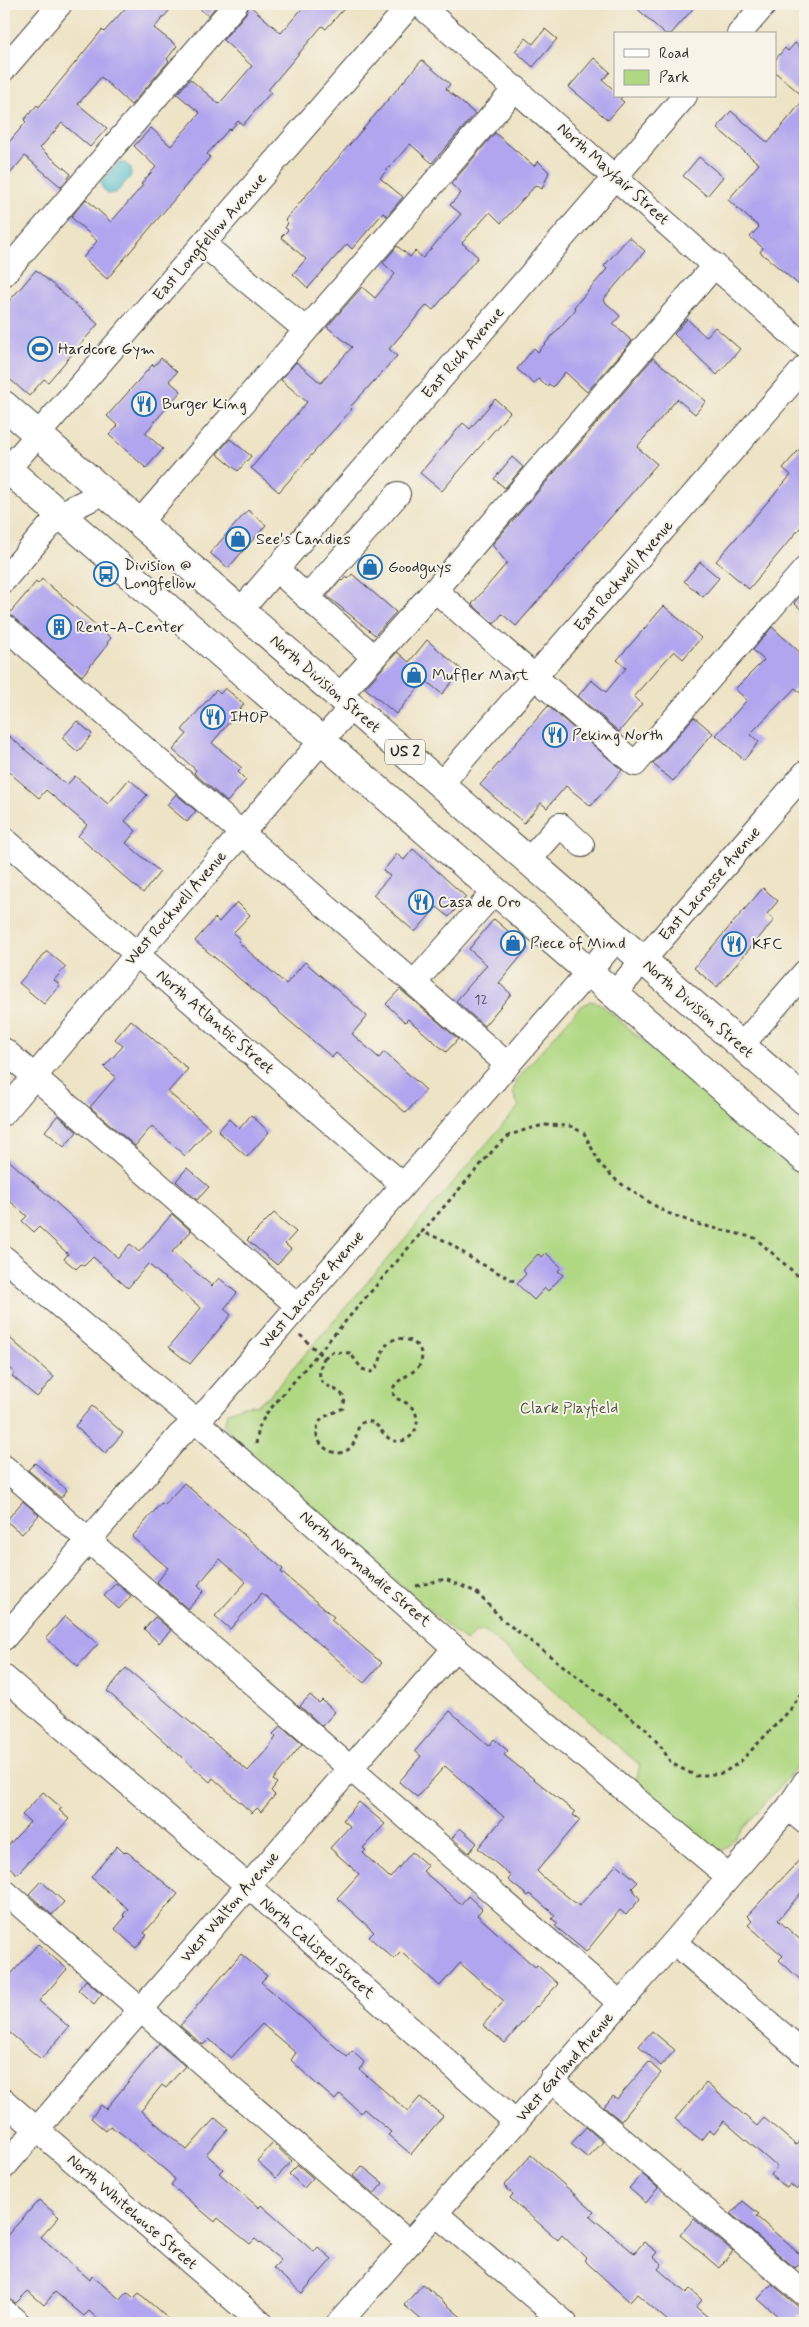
<svg xmlns="http://www.w3.org/2000/svg" width="809" height="2327" font-family="Mynerve,sans-serif">
<rect width="100%" height="100%" fill="#f7f3e8"/>
<filter id="ink" filterUnits="userSpaceOnUse"><feTurbulence type="fractalNoise" baseFrequency=".02" numOctaves="2"/><feDisplacementMap in="SourceGraphic" scale="10" xChannelSelector="R" yChannelSelector="G"/><feConvolveMatrix kernelMatrix="1 2 1 2 8 2 1 2 1" color-interpolation-filters="sRGB"/></filter>
<filter id="wash" filterUnits="userSpaceOnUse"><feTurbulence type="fractalNoise" baseFrequency=".0096" numOctaves="4" result="noise"/><feDisplacementMap in="SourceGraphic" scale="20" xChannelSelector="R" yChannelSelector="G"/><feGaussianBlur stdDeviation="1.12" result="paint"/><feColorMatrix in="noise" values="0 0 0 0 0 0 0 0 0 0 0 0 0 0 0 0 0 1.4 0 .05"/><feComposite in="paint" operator="in"/></filter>
<g filter="url(#wash)">
<rect width="100%" height="100%" fill="#ede3c5"/>
<path fill="#b0d883" stroke="#6e8257" d="M 590,1001 L 599,1003 L 805,1180 L 805,1757 L 727,1847 L 720,1852 L 713,1851 L 635,1786 L 640,1765 L 485,1631 L 475,1632 L 466,1642 L 233,1438 L 224,1424 L 228,1412 L 243,1406 L 256,1405 L 271,1394 L 519,1106 L 513,1093 L 516,1080 L 579,1008 Z"/>
<path fill="#4fbcca" stroke="#3d747a" d="M 117,163 L 125,163 L 131,168 L 131,176 L 116,193 L 108,194 L 102,188 L 101,181 Z"/>
<g id="blocks">
<path fill="#b0a5ee" d="M 129,4 L 175,4 L 154,28 L 177,46 L 167,59 L 169,61 L 131,105 L 101,77 L 78,104 L 107,128 L 90,147 L 62,123 L 40,148 L 71,174 L 61,187 L 25,156 L 4,181 L 4,148 L 26,122 L 24,120 L 37,105 L 39,107 L 102,30 L 104,32 Z
M 195,4 L 218,4 L 208,16 Z
M 306,4 L 348,4 L 326,29 L 322,26 L 268,90 L 271,92 L 243,125 L 238,121 L 230,130 L 229,129 L 207,154 L 210,157 L 107,279 L 83,258 L 97,241 L 71,217 L 86,199 L 111,222 L 143,185 L 141,184 L 156,167 L 134,146 L 151,128 L 171,146 L 200,113 L 177,94 L 190,79 L 219,104 L 252,66 L 223,40 L 246,13 L 249,5 L 281,33 Z
M 632,4 L 697,4 L 671,34 L 665,34 Z
M 545,29 L 557,39 L 533,67 L 515,51 L 526,38 L 533,44 Z
M 795,43 L 805,52 L 805,98 L 775,72 L 775,60 L 785,48 L 788,51 Z
M 594,58 L 610,72 L 603,80 L 615,91 L 615,96 L 622,97 L 620,99 L 624,102 L 608,120 L 569,87 Z
M 422,60 L 450,84 L 446,89 L 475,114 L 432,163 L 410,144 L 380,178 L 403,197 L 387,216 L 383,213 L 352,249 L 347,244 L 308,288 L 293,274 L 306,259 L 281,237 L 288,230 L 285,228 L 288,223 L 285,220 Z
M 805,98 L 805,290 L 760,252 L 763,248 L 750,237 L 759,227 L 728,200 L 759,164 L 717,128 L 731,111 L 768,143 Z
M 495,133 L 534,166 L 538,161 L 549,172 L 542,189 L 536,185 L 501,223 L 490,212 L 462,243 L 478,257 L 433,310 L 427,305 L 389,349 L 397,356 L 350,407 L 352,409 L 279,492 L 251,468 L 307,402 L 281,380 L 296,362 L 321,383 L 352,347 L 327,327 L 362,287 L 375,298 L 395,274 L 383,263 L 397,246 L 410,257 L 415,251 L 423,258 L 461,214 L 450,205 L 461,193 L 451,184 Z
M 699,157 L 723,177 L 707,196 L 683,176 Z
M 629,237 L 645,251 L 603,300 L 620,316 L 613,324 L 632,341 L 587,392 L 565,372 L 553,387 L 549,384 L 547,386 L 538,379 L 534,384 L 517,369 L 534,348 L 538,352 L 576,309 L 574,307 L 607,269 L 604,266 Z
M 36,270 L 98,324 L 48,382 L 44,379 L 29,396 L 4,374 L 4,307 Z
M 687,319 L 706,337 L 715,327 L 740,349 L 717,375 L 674,334 Z
M 161,358 L 177,372 L 169,381 L 181,391 L 145,433 L 163,449 L 146,468 L 109,435 L 118,426 L 107,416 L 153,364 L 154,366 Z
M 653,358 L 706,401 L 695,414 L 677,399 L 637,447 L 657,464 L 516,626 L 502,614 L 494,624 L 472,604 L 507,563 L 492,545 Z
M 495,399 L 510,412 L 442,491 L 420,473 L 463,423 L 470,429 Z
M 230,439 L 251,456 L 238,471 L 217,454 Z
M 805,443 L 805,522 L 749,589 L 716,561 L 791,475 L 783,468 Z
M 512,457 L 523,467 L 505,488 L 494,479 Z
M 248,510 L 266,525 L 228,568 L 210,553 Z
M 700,562 L 719,578 L 703,597 L 684,581 Z
M 352,574 L 396,612 L 375,635 L 327,596 L 341,580 L 342,581 L 346,577 L 348,579 Z
M 42,579 L 111,638 L 107,643 L 108,644 L 82,676 L 9,614 L 36,582 L 38,584 Z
M 805,590 L 805,613 L 794,603 Z
M 664,606 L 701,638 L 683,659 L 674,651 L 634,696 L 642,704 L 619,732 L 578,696 L 591,680 L 606,692 L 626,668 L 617,660 Z
M 772,627 L 805,657 L 805,697 L 795,688 L 750,734 L 759,742 L 744,760 L 716,735 L 747,700 L 735,689 L 764,660 L 753,650 Z
M 427,640 L 462,670 L 442,694 L 425,680 L 396,714 L 365,688 L 397,652 L 409,662 Z
M 225,688 L 244,704 L 212,743 L 242,768 L 238,772 L 246,780 L 227,802 L 194,773 L 196,770 L 173,750 L 187,734 L 182,730 L 216,690 L 220,694 Z
M 548,706 L 622,770 L 591,806 L 566,786 L 547,808 L 541,803 L 524,823 L 480,785 Z
M 694,717 L 713,733 L 673,781 L 653,764 Z
M 77,721 L 92,734 L 78,752 L 62,738 Z
M 4,732 L 67,785 L 75,776 L 108,804 L 129,779 L 147,795 L 125,821 L 136,831 L 126,843 L 160,872 L 143,893 L 78,836 L 87,825 L 46,790 L 39,798 L 4,768 Z
M 176,794 L 196,811 L 187,822 L 167,805 Z
M 413,849 L 466,897 L 449,917 L 437,907 L 415,932 L 373,895 L 390,876 L 383,871 L 397,854 L 404,860 Z
M 763,888 L 778,901 L 767,914 L 774,920 L 717,987 L 694,968 Z
M 237,902 L 250,915 L 233,933 L 240,939 L 238,942 L 286,984 L 305,962 L 367,1016 L 352,1034 L 379,1058 L 384,1052 L 426,1090 L 406,1113 L 336,1053 L 332,1057 L 195,941 L 215,918 L 219,922 Z
M 494,919 L 528,948 L 499,983 L 511,994 L 484,1026 L 456,1001 L 487,965 L 469,949 Z
M 47,951 L 66,967 L 54,980 L 60,985 L 44,1004 L 19,983 Z
M 400,989 L 458,1039 L 446,1052 L 408,1019 L 405,1022 L 386,1004 Z
M 131,1020 L 188,1069 L 168,1092 L 210,1128 L 185,1156 L 152,1126 L 135,1146 L 90,1107 L 116,1077 L 104,1067 L 123,1046 L 115,1039 Z
M 58,1115 L 77,1132 L 64,1147 L 45,1131 Z
M 251,1115 L 269,1132 L 247,1157 L 218,1131 L 229,1119 L 239,1129 Z
M 4,1156 L 118,1258 L 130,1244 L 139,1252 L 172,1214 L 191,1231 L 172,1252 L 212,1286 L 219,1278 L 237,1293 L 224,1309 L 231,1315 L 190,1364 L 169,1347 L 201,1308 L 148,1264 L 128,1288 L 93,1257 L 84,1266 L 81,1264 L 76,1269 L 64,1259 L 68,1254 L 39,1227 L 34,1232 L 22,1221 L 27,1216 L 4,1196 Z
M 187,1168 L 209,1187 L 197,1200 L 176,1181 Z
M 274,1213 L 296,1232 L 285,1244 L 291,1249 L 277,1265 L 247,1240 Z
M 546,1253 L 561,1267 L 558,1271 L 563,1275 L 548,1291 L 545,1288 L 534,1300 L 517,1284 L 526,1274 L 523,1270 L 538,1254 L 542,1257 Z
M 4,1333 L 54,1377 L 37,1397 L 12,1376 L 15,1373 L 4,1364 Z
M 92,1406 L 123,1433 L 105,1453 L 75,1426 Z
M 35,1463 L 67,1490 L 61,1498 L 28,1470 Z
M 184,1483 L 283,1569 L 281,1572 L 334,1617 L 331,1620 L 382,1663 L 364,1683 L 262,1593 L 230,1629 L 215,1616 L 246,1582 L 220,1559 L 198,1585 L 204,1591 L 188,1609 L 157,1582 L 168,1568 L 132,1537 L 161,1503 L 164,1505 Z
M 23,1501 L 39,1515 L 22,1534 L 6,1521 Z
M 116,1583 L 131,1596 L 119,1609 L 104,1596 Z
M 65,1616 L 98,1644 L 78,1666 L 46,1638 Z
M 155,1617 L 171,1630 L 159,1643 L 144,1629 Z
M 126,1668 L 248,1771 L 270,1746 L 276,1737 L 273,1734 L 281,1726 L 302,1744 L 273,1780 L 277,1783 L 271,1791 L 275,1795 L 261,1812 L 257,1808 L 252,1813 L 213,1778 L 210,1782 L 107,1691 Z
M 310,1695 L 319,1703 L 322,1700 L 335,1712 L 322,1726 L 300,1706 Z
M 450,1711 L 489,1746 L 494,1739 L 508,1751 L 504,1755 L 575,1812 L 573,1815 L 580,1820 L 537,1871 L 543,1877 L 579,1906 L 617,1864 L 638,1882 L 632,1888 L 640,1899 L 626,1915 L 620,1910 L 586,1952 L 555,1926 L 558,1923 L 552,1919 L 555,1915 L 530,1894 L 528,1896 L 508,1880 L 511,1876 L 478,1848 L 504,1817 L 445,1766 L 417,1797 L 399,1782 L 421,1756 L 415,1751 Z
M 43,1792 L 62,1808 L 59,1810 L 69,1819 L 17,1874 L 4,1862 L 4,1850 L 30,1822 L 22,1815 Z
M 359,1802 L 385,1824 L 363,1848 L 366,1850 L 363,1853 L 390,1878 L 412,1852 L 428,1866 L 423,1871 L 461,1904 L 468,1896 L 482,1909 L 477,1915 L 535,1967 L 537,1965 L 558,1984 L 537,2007 L 536,2006 L 505,2043 L 483,2025 L 504,2001 L 460,1963 L 440,1986 L 401,1952 L 394,1959 L 369,1937 L 374,1932 L 337,1898 L 359,1874 L 330,1848 L 350,1826 L 343,1820 Z
M 460,1828 L 477,1843 L 469,1853 L 452,1838 Z
M 117,1846 L 124,1853 L 126,1851 L 178,1894 L 144,1933 L 147,1935 L 136,1948 L 115,1929 L 125,1917 L 123,1915 L 128,1909 L 91,1877 Z
M 805,1854 L 805,1888 L 778,1920 L 805,1944 L 805,1984 L 779,1960 L 783,1956 L 748,1925 L 752,1921 L 747,1916 Z
M 41,1881 L 64,1902 L 52,1915 L 29,1894 Z
M 38,1944 L 67,1969 L 39,2001 L 69,2027 L 41,2059 L 4,2028 L 4,1982 Z
M 241,1954 L 267,1976 L 261,1982 L 347,2057 L 352,2051 L 364,2062 L 360,2070 L 408,2111 L 420,2097 L 443,2116 L 411,2154 L 388,2135 L 391,2132 L 364,2109 L 361,2113 L 340,2094 L 335,2100 L 313,2081 L 291,2060 L 296,2053 L 262,2024 L 231,2058 L 209,2039 L 203,2045 L 180,2026 Z
M 86,1980 L 102,1994 L 94,2004 L 78,1990 Z
M 652,2031 L 675,2050 L 661,2066 L 639,2046 Z
M 159,2044 L 185,2066 L 166,2088 L 162,2085 L 141,2111 L 187,2150 L 215,2118 L 228,2129 L 206,2154 L 223,2169 L 219,2173 L 259,2208 L 261,2205 L 314,2252 L 318,2247 L 332,2259 L 302,2293 L 273,2268 L 281,2260 L 255,2239 L 250,2244 L 218,2218 L 215,2222 L 171,2185 L 175,2180 L 170,2174 L 122,2134 L 110,2126 L 106,2131 L 91,2118 L 101,2105 L 106,2109 Z
M 649,2062 L 661,2073 L 621,2121 L 604,2107 L 613,2096 L 617,2099 Z
M 706,2083 L 757,2126 L 764,2118 L 796,2145 L 805,2134 L 805,2180 L 797,2190 L 790,2184 L 787,2188 L 771,2175 L 777,2167 L 724,2121 L 714,2134 L 709,2130 L 701,2140 L 675,2119 Z
M 586,2127 L 603,2142 L 588,2158 L 571,2144 Z
M 273,2143 L 292,2161 L 276,2178 L 257,2161 Z
M 531,2155 L 594,2212 L 590,2216 L 634,2253 L 644,2242 L 657,2252 L 653,2257 L 662,2264 L 658,2269 L 686,2293 L 690,2289 L 702,2300 L 696,2307 L 715,2323 L 670,2323 L 637,2294 L 630,2302 L 584,2260 L 586,2258 L 562,2235 L 558,2240 L 510,2198 L 513,2194 L 504,2186 Z
M 298,2165 L 313,2178 L 304,2188 L 289,2174 Z
M 362,2166 L 383,2183 L 374,2194 L 353,2176 Z
M 642,2174 L 658,2188 L 646,2203 L 629,2188 Z
M 39,2200 L 59,2217 L 41,2237 L 90,2280 L 92,2276 L 121,2300 L 127,2292 L 134,2298 L 139,2293 L 173,2323 L 102,2323 L 89,2311 L 84,2316 L 55,2292 L 44,2305 L 28,2291 L 16,2303 L 4,2298 L 4,2239 Z
M 743,2201 L 759,2214 L 756,2216 L 804,2258 L 795,2268 L 731,2214 Z
M 694,2219 L 733,2251 L 719,2268 L 680,2235 Z
M 423,2284 L 468,2323 L 425,2323 L 404,2305 Z
M 772,2284 L 803,2311 L 792,2323 L 786,2323 L 758,2299 Z"/>
</g>
</g>
<g filter="url(#ink)">
<use href="#blocks" fill-opacity="0" stroke="#484742" stroke-width="1"/>
<g fill="none" stroke-linecap="round" stroke-linejoin="round">
<defs>
<path id="minor" d="M 419,4 L 805,346
M 739,34 L 765,4
M 4,69 L 60,4
M 203,244 L 306,330
M 4,274 L 236,4
M 8,469 L 411,4
M 139,523 L 516,88
M 276,569 L 366,650
M 4,580 L 60,514 L 105,492
M 435,590 L 635,764 L 805,569
M 307,598 L 398,494
M 241,610 L 685,96
M 4,626 L 508,1065
M 339,696 L 435,590 L 715,265
M 441,784 L 805,367
M 4,839 L 403,1185
M 528,861 L 560,825 L 582,845
M 414,983 L 495,891
M 614,994 L 805,773
M 741,1046 L 805,972
M 4,1050 L 298,1306
M 4,1113 L 137,954 L 352,706
M 4,1258 L 196,1421 L 455,1648 L 729,1877
M 4,1467 L 620,2003
M 4,1638 L 179,1436 L 209,1409 L 617,939
M 4,1677 L 248,1886 L 516,2122
M 788,1808 L 805,1822
M 4,1891 L 409,2243
M 674,1942 L 805,2054
M 551,2080 L 805,2294
M 4,2101 L 261,2323
M 4,2167 L 455,1648
M 436,2214 L 565,2323
M 4,2311 L 18,2323
M 339,2323 L 674,1942 L 788,1808 L 805,1782"/>
<path id="major" d="M 4,405 L 805,1101
M 4,466 L 805,1159"/>
</defs>
<use href="#minor" stroke="#484742" stroke-width="26"/>
<use href="#major" stroke="#484742" stroke-width="30"/>
<path stroke="#484742" stroke-width="3" stroke-dasharray="4 4" stroke-linecap="butt" d="M 514,1281 L 474,1260 L 446,1241 L 422,1232 L 496,1147 L 510,1135 L 528,1129 L 544,1125 L 570,1126 L 584,1133 L 600,1164 L 617,1181 L 638,1195 L 665,1212 L 697,1224 L 755,1238 L 805,1282
M 300,1335 L 324,1358 C 309,1392 337,1382 345,1399 L 343,1408 C 336,1412 328,1414 322,1419 C 304,1438 335,1466 352,1446 C 357,1439 356,1431 360,1424 C 380,1412 381,1445 401,1441 C 418,1438 423,1415 409,1405 C 406,1402 400,1400 395,1398 C 385,1379 416,1377 421,1362 C 426,1345 404,1333 391,1341 C 378,1350 384,1365 371,1372 L 362,1369 L 350,1353 L 332,1352 L 324,1358
M 256,1444 L 259,1427 L 266,1414 L 422,1232
M 416,1586 L 445,1579 L 476,1592 L 504,1621 L 645,1728 L 662,1748 L 671,1763 L 696,1776 L 723,1773 L 740,1762 L 790,1710 L 805,1687"/>
<use href="#minor" stroke="#fff" stroke-width="24"/>
<use href="#major" stroke="#fff" stroke-width="28"/>
</g>
</g>
<defs>
<symbol id="stadium-ring" viewBox="-11 -11 22 22"><circle r="9.5" fill="#f7f3e8" stroke="#1f6fb2" stroke-width="1.5"/><path d="M0-5a6.5 5 0 1 0 0 10a6.5 5 0 1 0 0-10ZM-3.5-1.8h7v3.6h-7Z" fill="#1f6fb2"/></symbol>
<symbol id="restaurant-ring" viewBox="-11 -11 22 22"><circle r="9.5" fill="#f7f3e8" stroke="#1f6fb2" stroke-width="1.5"/><path d="M-5-6h1v4h1v-4h1v4h1v-4h1v5L-1.5 .5V6h-2V.5L-5-1ZM5-6V6H3V1.5H1.5Q1.5-4 5-6Z" fill="#1f6fb2"/></symbol>
<symbol id="shop-ring" viewBox="-11 -11 22 22"><circle r="9.5" fill="#f7f3e8" stroke="#1f6fb2" stroke-width="1.5"/><path d="M-5-2.5h2.3a2.7 3.5 0 0 1 5.4 0H5L5.5 6h-11ZM-1.5-2.5h3a1.5 2.3 0 0 0-3 0Z" fill="#1f6fb2"/></symbol>
<symbol id="bus-ring" viewBox="-11 -11 22 22"><circle r="9.5" fill="#f7f3e8" stroke="#1f6fb2" stroke-width="1.5"/><path d="M-5-6H5V4H4V6H2V4H-2V6H-4V4H-5ZM-3.5-4V0h7V-4ZM-3.5 1.2v1.5H-2V1.2ZM2 1.2v1.5H3.5V1.2Z" fill="#1f6fb2"/></symbol>
<symbol id="building-ring" viewBox="-11 -11 22 22"><circle r="9.5" fill="#f7f3e8" stroke="#1f6fb2" stroke-width="1.5"/><path d="M-4-6H4V6H1V3H-1V6H-4ZM-2.5-4.3h1.7v1.8h-1.7ZM.8-4.3h1.7v1.8H.8ZM-2.5-1h1.7V.8h-1.7ZM.8-1h1.7V.8H.8Z" fill="#1f6fb2"/></symbol>
</defs>
<g fill-rule="evenodd">
<use href="#stadium-ring" x="26" y="335" width="28" height="28"/>
<use href="#restaurant-ring" x="130" y="390" width="28" height="28"/>
<use href="#shop-ring" x="224" y="525" width="28" height="28"/>
<use href="#shop-ring" x="356" y="553" width="28" height="28"/>
<use href="#bus-ring" x="92" y="560" width="28" height="28"/>
<use href="#building-ring" x="45" y="613" width="28" height="28"/>
<use href="#shop-ring" x="400" y="661" width="28" height="28"/>
<use href="#restaurant-ring" x="199" y="703" width="28" height="28"/>
<use href="#restaurant-ring" x="541" y="721" width="28" height="28"/>
<use href="#restaurant-ring" x="407" y="888" width="28" height="28"/>
<use href="#shop-ring" x="499" y="929" width="28" height="28"/>
<use href="#restaurant-ring" x="720" y="930" width="28" height="28"/>
</g>
<g text-anchor="middle" dominant-baseline="central" stroke-width="4" stroke-linejoin="round" paint-order="stroke">
<g font-size="14" fill="#4c4a5c">
<text x="481" y="1000">12</text>
</g>
<rect fill="#f7f3e8" stroke="#686764" stroke-width="1" x="385" y="739.5" width="40" height="25" rx="4"/>
<g font-size="15" font-weight="bold" fill="#2b2b2b">
<text x="405" y="752">US 2</text>
</g>
<g font-size="16" fill="#2b2b2b" stroke="#f7f3e8">
<text transform="translate(613 174) rotate(42)">North Mayfair Street</text>
<text transform="translate(210 237) rotate(-49)">East Longfellow Avenue</text>
<text transform="translate(463 353) rotate(-49)">East Rich Avenue</text>
<text transform="translate(624 576) rotate(-49)">East Rockwell Avenue</text>
<text transform="translate(325 684) rotate(41)">North Division Street</text>
<text transform="translate(710 884) rotate(-49)">East Lacrosse Avenue</text>
<text transform="translate(176 908) rotate(-49)">West Rockwell Avenue</text>
<text transform="translate(698 1009) rotate(41)">North Division Street</text>
<text transform="translate(215 1022) rotate(41)">North Atlantic Street</text>
<text transform="translate(312 1290) rotate(-49)">West Lacrosse Avenue</text>
<text transform="translate(365 1569) rotate(41)">North Normandie Street</text>
<text transform="translate(230 1907) rotate(-49)">West Walton Avenue</text>
<text transform="translate(317 1948) rotate(41)">North Calispel Street</text>
<text transform="translate(565 2067) rotate(-49)">West Garland Avenue</text>
<text transform="translate(132 2212) rotate(41)">North Whitehouse Street</text>
</g>
<g font-size="16" fill="#2b2b2b" stroke="#f7f3e8" text-anchor="start">
<text x="58" y="349">Hardcore Gym</text>
<text x="162" y="404">Burger King</text>
<text x="256" y="539">See's Candies</text>
<text x="124" y="565">Division @<tspan x="124" dy="18">Longfellow</tspan></text>
<text x="388" y="567">Goodguys</text>
<text x="76" y="627">Rent-A-Center</text>
<text x="432" y="675">Muffler Mart</text>
<text x="230" y="717">IHOP</text>
<text x="572" y="735">Peking North</text>
<text x="438" y="902">Casa de Oro</text>
<text x="530" y="943">Piece of Mind</text>
<text x="752" y="944">KFC</text>
</g>
<g font-size="16" fill="#4c5641" stroke="#f7f3e8">
<text x="569" y="1408">Clark Playfield</text>
</g>
</g>
<rect width="809" height="2327" fill="none" stroke="#f7f3e8" stroke-width="20"/>
<rect x="614" y="32" width="162" height="65" fill="#f7f3e8" stroke="#a5a39c"/>
<rect x="624" y="49" width="25" height="8" fill="#ffffff" stroke="#a5a39c"/>
<text x="659" y="58" font-size="15" fill="#2b2b2b">Road</text>
<rect x="624" y="70" width="25" height="15" fill="#b0d883" stroke="#a5a39c"/>
<text x="659" y="82" font-size="15" fill="#2b2b2b">Park</text>
</svg>
